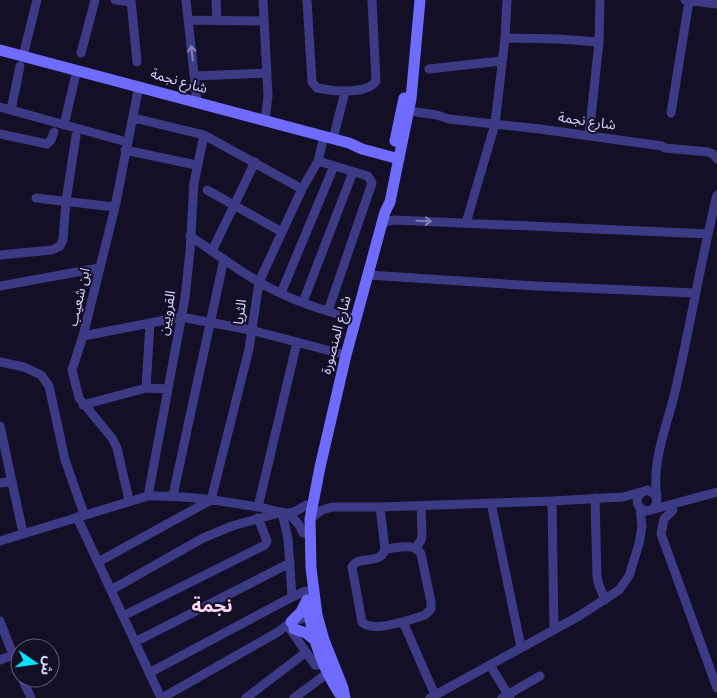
<svg xmlns="http://www.w3.org/2000/svg" width="717" height="698" font-family="Karla,'Noto Sans Arabic',sans-serif">
<rect width="100%" height="100%" fill="#130f26"/>
<g fill="none" stroke-linecap="round" stroke-linejoin="round">
<path stroke="#3d3a85" stroke-width="9" d="M 115,0 L 131,2
M 131,0 L 137,62
M 186,0 L 197,102
M 216,0 L 217,21
M 263,0 L 268,96 L 265,121
M 307,0 L 312,82 L 317,88 C 331,91 367,95 376,81 L 372,0
M 685,0 L 717,4
M 189,20 L 264,21
M 505,38 L 559,39 L 599,42
M 81,53 L 95,0
M 23,56 L 37,0
M 429,69 L 501,61
M 195,76 L 267,73
M 0,107 L 127,142
M 11,110 L 20,66
M 402,110 L 437,115 L 449,119 L 540,129 L 662,146 L 665,148 L 708,152 L 713,154 L 717,159
M 671,113 L 689,1
M 134,118 L 204,135 L 302,189
M 64,125 L 75,78
M 0,134 L 47,144 L 51,140 L 54,132
M 589,136 L 599,42 L 600,0
M 333,139 L 345,92
M 125,150 L 196,165
M 318,161 L 368,176 L 372,183 L 328,311
M 207,190 L 282,232
M 36,198 L 115,207
M 383,222 L 395,220 L 708,234
M 466,223 L 495,124 L 505,38 L 507,0
M 190,236 C 220,256 249,279 282,294 C 305,305 330,312 355,319
M 212,251 L 255,162
M 0,255 L 52,250 L 60,246 L 63,240 L 66,201 L 76,136
M 369,275 L 536,286 L 695,293
M 0,286 L 99,268
M 281,293 L 334,166
M 303,302 L 353,172
M 83,336 L 176,318 L 186,318 L 251,330 L 346,355
M 0,362 L 24,367 L 41,375 L 49,386 L 65,460 L 84,514
M 146,388 L 150,323
M 83,405 L 146,388 L 168,389
M 0,426 L 23,533
M 0,483 L 12,481
M 173,495 L 224,259
M 148,496 L 185,298 L 190,251 L 194,183 L 204,135
M 657,497 C 651,462 667,426 675,392 C 690,327 701,260 717,195
M 595,498 L 597,577 L 599,585 L 605,600
M 129,500 L 117,448 L 112,438 L 79,398 L 72,370 L 83,336 L 115,207 L 139,86
M 552,501 L 554,630
M 491,503 L 521,647
M 258,507 L 297,342
M 380,507 L 385,549 C 381,566 359,554 352,567 L 362,622 C 370,631 392,624 403,622 L 435,695
M 654,508 L 657,503 L 655,494 L 647,490 C 634,494 634,508 647,511 L 717,492
M 673,510 L 664,519 L 661,534 L 717,688
M 289,513 L 299,525 L 303,533
M 77,517 L 161,698
M 310,519 L 322,510 L 332,507 L 380,507 L 552,501 L 623,497 L 641,492
M 0,541 L 148,496 C 185,495 221,501 258,507 C 267,508 278,513 288,513 C 295,513 300,509 306,505
M 416,548 L 421,540 L 422,535 L 421,506
M 385,549 C 397,548 414,542 421,554 L 431,602 L 431,609 L 425,615 L 403,622
M 98,562 L 211,500 L 249,349 L 259,282 L 302,189 L 318,161 L 324,136
M 111,590 L 203,538 L 232,526 L 282,512 L 288,539 L 292,597
M 123,616 L 265,545 L 267,541 L 258,518
M 0,621 L 20,673
M 290,629 L 315,665 L 325,665
M 135,642 L 290,563
M 0,660 L 12,655
M 490,665 L 510,698
M 149,673 L 292,597 L 306,591
M 22,678 L 31,698
M 162,698 L 278,632 L 291,622 L 315,615
M 246,698 L 305,653
M 294,698 L 328,673
M 430,698 L 579,616 L 619,590 L 629,576 L 639,544 L 642,526 L 640,508
M 502,698 L 540,676"/>
<path stroke="#6f6bff" stroke-width="11" d="M 0,50 L 349,143 L 362,149 L 399,159
M 395,141 L 404,98
M 308,607 C 312,637 323,668 339,693
M 291,622 L 301,612 L 307,600
M 294,629 L 306,633 L 316,641
M 345,698 L 343,688 L 324,640 L 317,615 L 311,568 L 310,519 L 320,467 L 346,355 L 385,212 L 390,202 L 411,99 L 420,0"/>
</g>
<defs><path id="oneway-shaft" d="M-6 0H5M1.5-3L5.5 0L1.5 3" fill="none" stroke-width="1.6" stroke-linecap="round" stroke-linejoin="round" transform="scale(1.25)"/></defs>
<g stroke="#837fbc">
<use href="#oneway-shaft" transform="translate(192 53) rotate(-96)"/>
<use href="#oneway-shaft" transform="translate(424 221) rotate(2)"/>
</g>
<g text-anchor="middle" dominant-baseline="central" stroke-width="4" stroke-linejoin="round" paint-order="stroke">
<g font-size="14" fill="#d9d4ff" stroke="#130f26">
<text transform="translate(179 81) rotate(16)">شارع نجمة</text>
<text transform="translate(587 121) rotate(8)">شارع نجمة</text>
<text transform="translate(79 297) rotate(-77)">ابن شعيب</text>
<text transform="translate(240 312) rotate(-82)">الثريا</text>
<text transform="translate(167 313) rotate(-80)">القرويين</text>
<text transform="translate(336 335) rotate(-75)">شارع المنصورة</text>
</g>
<g font-size="19" font-weight="bold" fill="#ffd6f0" stroke="#130f26">
<text x="212" y="606">نجمة</text>
</g>
</g>
<g transform="translate(35 663) rotate(103)"><circle r="24" fill="#130f26" stroke="#625e7d"/>
<path d="M0-4L9 19L0 12L-9 19Z" fill="#00e5ff"/>
<text y="-8" font-size="14" font-weight="bold" text-anchor="middle" fill="#d9d4ff">ش</text>
</g>
</svg>
